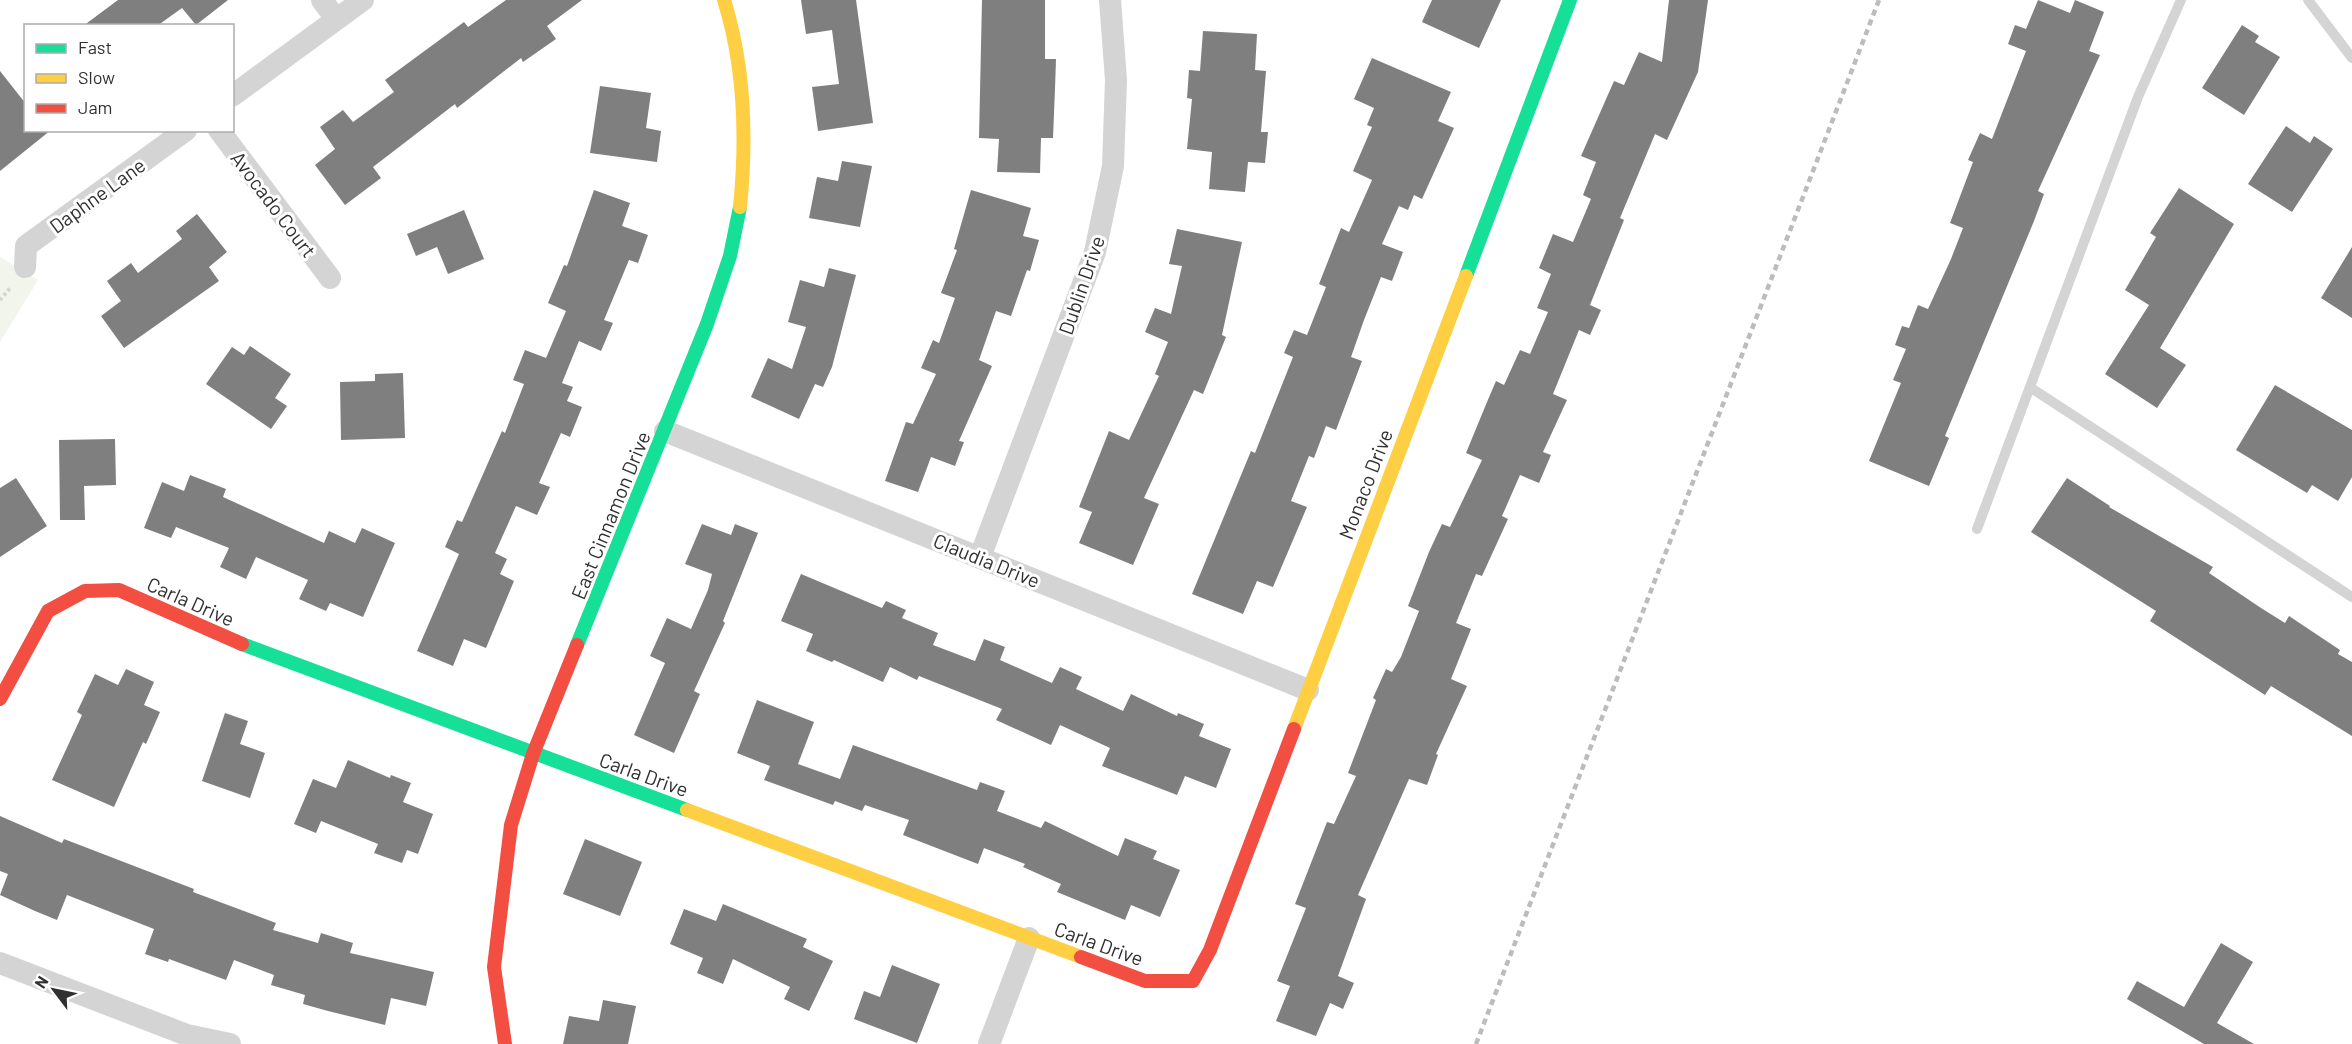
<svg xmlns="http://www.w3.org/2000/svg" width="2352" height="1044" font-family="Barlow,sans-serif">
<rect width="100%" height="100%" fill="#fff"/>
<path fill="#f1f5ec" d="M 0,257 L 38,280 L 0,342 Z"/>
<path fill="#7f7f7f" d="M 118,0 L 228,0 L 196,25 L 182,8 L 157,26 L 83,26 Z
M 506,0 L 582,0 L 547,26 L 556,39 L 523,62 L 521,58 L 457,108 L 455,104 L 373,167 L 381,178 L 345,205 L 315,165 L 335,149 L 320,127 L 343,110 L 353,122 L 394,92 L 385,80 L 464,22 L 468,27 Z
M 801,0 L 856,0 L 873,123 L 818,131 L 812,87 L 839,84 L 832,30 L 806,34 Z
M 982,0 L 1045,0 L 1045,59 L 1056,59 L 1055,89 L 1053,138 L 1041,138 L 1040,173 L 997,172 L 999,139 L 979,138 Z
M 1432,0 L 1501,0 L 1479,48 L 1422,22 Z
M 1669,0 L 1708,0 L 1698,72 L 1667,140 L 1655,134 L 1620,218 L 1624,220 L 1590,305 L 1601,310 L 1590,335 L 1579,330 L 1553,394 L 1567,400 L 1543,452 L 1551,455 L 1539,483 L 1520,475 L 1502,516 L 1508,519 L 1482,576 L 1476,574 L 1456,623 L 1471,629 L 1451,679 L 1467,686 L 1436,754 L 1438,755 L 1427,785 L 1409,779 L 1358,895 L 1366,899 L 1338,976 L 1354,983 L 1343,1009 L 1330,1003 L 1316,1036 L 1276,1021 L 1290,986 L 1277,981 L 1306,908 L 1295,904 L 1327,822 L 1334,824 L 1356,776 L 1348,773 L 1376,700 L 1373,698 L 1386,669 L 1392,672 L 1401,657 L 1419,611 L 1408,606 L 1429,552 L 1442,524 L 1450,527 L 1482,460 L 1466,453 L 1487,402 L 1496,381 L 1504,385 L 1520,350 L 1530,354 L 1548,312 L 1537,308 L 1551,274 L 1539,268 L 1553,234 L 1573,242 L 1591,199 L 1583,195 L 1596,162 L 1581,156 L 1614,81 L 1624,85 L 1639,52 L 1662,62 Z
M 2038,0 L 2070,13 L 2075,0 L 2104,12 L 2089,51 L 2100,55 L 2038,191 L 2044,194 L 2034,221 L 1945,436 L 1949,438 L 1929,486 L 1869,461 L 1901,383 L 1893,380 L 1906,349 L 1895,345 L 1902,326 L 1909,328 L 1918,305 L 1928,309 L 1951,259 L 1963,228 L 1950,223 L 1973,162 L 1968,160 L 1980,133 L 1992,139 L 2026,51 L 2008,44 L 2015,25 L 2026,29 Z
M 2242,25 L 2259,36 L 2255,42 L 2280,57 L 2244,115 L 2202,88 Z
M 1203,31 L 1257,34 L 1255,70 L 1266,71 L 1261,132 L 1268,132 L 1265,163 L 1248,162 L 1245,192 L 1209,189 L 1212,152 L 1187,149 L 1192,99 L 1187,98 L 1189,70 L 1200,71 Z
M 1372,58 L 1451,92 L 1438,121 L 1454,128 L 1422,199 L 1414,195 L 1408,210 L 1399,206 L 1382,244 L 1403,252 L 1392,281 L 1381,277 L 1364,320 L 1351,357 L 1362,361 L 1336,430 L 1326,426 L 1314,458 L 1309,456 L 1291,501 L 1307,507 L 1273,587 L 1257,581 L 1243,614 L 1192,594 L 1251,451 L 1255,453 L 1293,357 L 1284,353 L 1294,330 L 1307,335 L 1326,287 L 1319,284 L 1341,228 L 1349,232 L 1372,180 L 1353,171 L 1372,127 L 1367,125 L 1374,108 L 1354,99 Z
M 0,71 L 26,104 L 26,130 L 51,130 L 0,171 Z
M 600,86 L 651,93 L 646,128 L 661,131 L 657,162 L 590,153 Z
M 2286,126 L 2310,143 L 2314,136 L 2333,149 L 2292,212 L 2248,184 Z
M 842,161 L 872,166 L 860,227 L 809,218 L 817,177 L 838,181 Z
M 2179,188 L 2234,224 L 2160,348 L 2186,365 L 2157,408 L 2105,374 L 2149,305 L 2125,290 L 2156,237 L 2150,233 Z
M 594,190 L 630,203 L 622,226 L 648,235 L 638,263 L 629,260 L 604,320 L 613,323 L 601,351 L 579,341 L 562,383 L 573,387 L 567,401 L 582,407 L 570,437 L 561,433 L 539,483 L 550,487 L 537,515 L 516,506 L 495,553 L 507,559 L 500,574 L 514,581 L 486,648 L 464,639 L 453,666 L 417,651 L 459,554 L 445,547 L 457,520 L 462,522 L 502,431 L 505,433 L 524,384 L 513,380 L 525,350 L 546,358 L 566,311 L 548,303 L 564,265 L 567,266 Z
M 971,190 L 1031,208 L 1023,236 L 1039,240 L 1030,271 L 1027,270 L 1011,316 L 996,311 L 979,360 L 992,366 L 959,441 L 964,442 L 955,466 L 931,457 L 918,492 L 885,481 L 906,422 L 913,424 L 936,374 L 921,368 L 933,340 L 939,343 L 955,298 L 941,293 L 957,250 L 954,249 Z
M 464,210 L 484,259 L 448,274 L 437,247 L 416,256 L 407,234 Z
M 197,214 L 227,252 L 209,267 L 219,281 L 124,348 L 101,316 L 121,301 L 107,281 L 131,263 L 138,273 L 182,239 L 176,231 Z
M 1177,229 L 1242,242 L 1222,335 L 1226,337 L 1203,394 L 1194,390 L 1144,498 L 1159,504 L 1133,565 L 1079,543 L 1092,512 L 1079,507 L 1109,431 L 1129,440 L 1159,376 L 1155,374 L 1168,342 L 1145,332 L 1155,308 L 1171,314 L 1182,266 L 1169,264 Z
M 2352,247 L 2352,318 L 2321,298 Z
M 829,268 L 856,275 L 832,367 L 823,387 L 815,384 L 799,419 L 751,397 L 768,358 L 792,369 L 806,327 L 788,322 L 800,280 L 824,287 Z
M 250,346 L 291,374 L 275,398 L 287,406 L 271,429 L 206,384 L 232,347 L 244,355 Z
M 403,373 L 405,438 L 341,440 L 340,382 L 375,381 L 375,374 Z
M 2275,385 L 2352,430 L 2352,477 L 2338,501 L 2312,485 L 2307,493 L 2236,450 Z
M 115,439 L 116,485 L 84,486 L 85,520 L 60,520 L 59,440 Z
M 190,475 L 226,489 L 223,497 L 324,543 L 329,531 L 355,543 L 362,528 L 395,543 L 363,617 L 330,603 L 326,611 L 299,599 L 308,580 L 256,557 L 246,579 L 220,567 L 229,548 L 176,527 L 171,538 L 144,528 L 162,482 L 184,491 Z
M 16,478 L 47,526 L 0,557 L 0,488 Z
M 2067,478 L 2110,506 L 2109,507 L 2213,567 L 2209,573 L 2261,608 L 2285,623 L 2289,616 L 2340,650 L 2338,654 L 2352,662 L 2352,736 L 2271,686 L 2265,695 L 2150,621 L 2156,611 L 2031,532 Z
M 702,524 L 731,535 L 735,524 L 758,533 L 723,621 L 725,623 L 694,691 L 700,694 L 674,753 L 634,735 L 665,663 L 650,656 L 667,618 L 691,629 L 708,590 L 712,574 L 685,564 Z
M 801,574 L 882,608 L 886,601 L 906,610 L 902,618 L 938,633 L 933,645 L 975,661 L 984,639 L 1005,647 L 1000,660 L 1052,683 L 1060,667 L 1082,677 L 1076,689 L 1123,711 L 1131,694 L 1177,716 L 1178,713 L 1204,724 L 1199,736 L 1231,749 L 1216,788 L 1185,776 L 1177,795 L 1102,766 L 1110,748 L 1060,725 L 1051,745 L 996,720 L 1002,709 L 919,676 L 917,680 L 890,667 L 883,682 L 834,660 L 832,662 L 806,651 L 813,634 L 781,621 Z
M 126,669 L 154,682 L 144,705 L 160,712 L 146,744 L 143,742 L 114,807 L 52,780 L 82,715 L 77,712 L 95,674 L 118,685 Z
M 757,700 L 814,722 L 798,764 L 840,779 L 853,745 L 977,790 L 980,782 L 1005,791 L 997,811 L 1041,828 L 1045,821 L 1118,856 L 1125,838 L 1157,851 L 1153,859 L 1180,870 L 1160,917 L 1131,905 L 1125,920 L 1057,892 L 1061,884 L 1023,867 L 1025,864 L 984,848 L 978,864 L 903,835 L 909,820 L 865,805 L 862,811 L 835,801 L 833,805 L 764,780 L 770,766 L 737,753 Z
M 225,713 L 248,721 L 240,744 L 265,753 L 250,798 L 202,781 Z
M 348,760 L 390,778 L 391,775 L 411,783 L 403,802 L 433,814 L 418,854 L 407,850 L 402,863 L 374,853 L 378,844 L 321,821 L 316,833 L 294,824 L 313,779 L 336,788 Z
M 0,816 L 62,843 L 64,839 L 194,889 L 193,892 L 276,923 L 273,930 L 318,943 L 321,933 L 353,943 L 350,953 L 434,972 L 426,1006 L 391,998 L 385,1025 L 328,1011 L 303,1004 L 305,995 L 271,985 L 274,975 L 234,960 L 226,980 L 169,959 L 168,962 L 145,954 L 154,929 L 67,895 L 57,920 L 35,911 L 0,895 L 8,874 L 0,871 Z
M 585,839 L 642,862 L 620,916 L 563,894 Z
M 723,904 L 807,939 L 803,947 L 833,961 L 809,1011 L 784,999 L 790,987 L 733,959 L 723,984 L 697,973 L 703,958 L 670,944 L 684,909 L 716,921 Z
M 2221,943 L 2253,962 L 2217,1023 L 2254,1044 L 2204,1044 L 2127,999 L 2137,981 L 2184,1007 Z
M 892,965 L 940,984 L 917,1043 L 854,1019 L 864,991 L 880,997 Z
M 603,1000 L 636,1006 L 628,1044 L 563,1044 L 569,1016 L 599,1021 Z"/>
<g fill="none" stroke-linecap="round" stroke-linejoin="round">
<path stroke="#d4d4d4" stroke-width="4" stroke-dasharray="3 3" stroke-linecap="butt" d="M 0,300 L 11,287"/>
<path stroke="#d4d4d4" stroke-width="10" d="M 2308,0 L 2352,58
M 2031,388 L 2352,597
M 1977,529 L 2138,97 L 2181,0"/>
<path stroke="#d4d4d4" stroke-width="22" d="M 322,0 L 336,19
M 232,96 L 363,0
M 219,130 L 330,278
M 25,267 L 26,246 L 186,130
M 665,431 L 1308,690
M 980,557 L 1095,252 L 1113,166 L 1116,80 L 1110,0
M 0,963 L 187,1035 L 230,1044
M 989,1044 L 1029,938"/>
<path stroke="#16e098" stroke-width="14" d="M 1466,276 L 1570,0
M 242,644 L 687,810
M 577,645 L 707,324 L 730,256 L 740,207"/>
<path stroke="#ffcf43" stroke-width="14" d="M 724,0 C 745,67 747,137 740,207
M 1294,729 L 1466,276
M 687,810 L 1081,957"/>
<path stroke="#f24e42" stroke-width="14" d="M 0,699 L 48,611 L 85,591 L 119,590 L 242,644
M 1081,957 L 1145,981 L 1193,981 L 1210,950 L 1294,729
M 505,1044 L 494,967 L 511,825 L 533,754 L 577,645"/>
<path stroke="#bcbcbc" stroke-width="4.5" stroke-dasharray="6 4.5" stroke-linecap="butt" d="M 1476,1044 L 1879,0"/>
</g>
<g text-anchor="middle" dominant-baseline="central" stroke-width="6" stroke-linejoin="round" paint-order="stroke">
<g font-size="20" fill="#303030" stroke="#fff">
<text transform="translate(97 195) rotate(-36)">Daphne Lane</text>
<text transform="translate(274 204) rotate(53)">Avocado Court</text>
<text transform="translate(1081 285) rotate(-71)">Dublin Drive</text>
<text transform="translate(1365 484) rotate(-69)">Monaco Drive</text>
<text transform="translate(610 515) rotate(-68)">East Cinnamon Drive</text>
<text transform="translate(987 560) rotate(22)">Claudia Drive</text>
<text transform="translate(191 601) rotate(24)">Carla Drive</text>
<text transform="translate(644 774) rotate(20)">Carla Drive</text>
<text transform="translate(1099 943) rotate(20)">Carla Drive</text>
</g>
</g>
<rect x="24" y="24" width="210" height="108" fill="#ffffff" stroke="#acacac" stroke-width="1.5"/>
<rect x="36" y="44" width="30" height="9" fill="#16e098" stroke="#acacac" stroke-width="1.5"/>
<text x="78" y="54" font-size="18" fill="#303030">Fast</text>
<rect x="36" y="74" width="30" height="9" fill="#ffcf43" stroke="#acacac" stroke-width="1.5"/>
<text x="78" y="84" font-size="18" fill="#303030">Slow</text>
<rect x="36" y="104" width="30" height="9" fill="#f24e42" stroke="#acacac" stroke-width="1.5"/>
<text x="78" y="114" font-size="18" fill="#303030">Jam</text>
<g transform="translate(54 990) rotate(302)" stroke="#ffffff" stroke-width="4.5" paint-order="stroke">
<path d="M0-4.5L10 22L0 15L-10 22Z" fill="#303030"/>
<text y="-9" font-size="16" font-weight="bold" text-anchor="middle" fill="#303030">N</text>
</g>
</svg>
